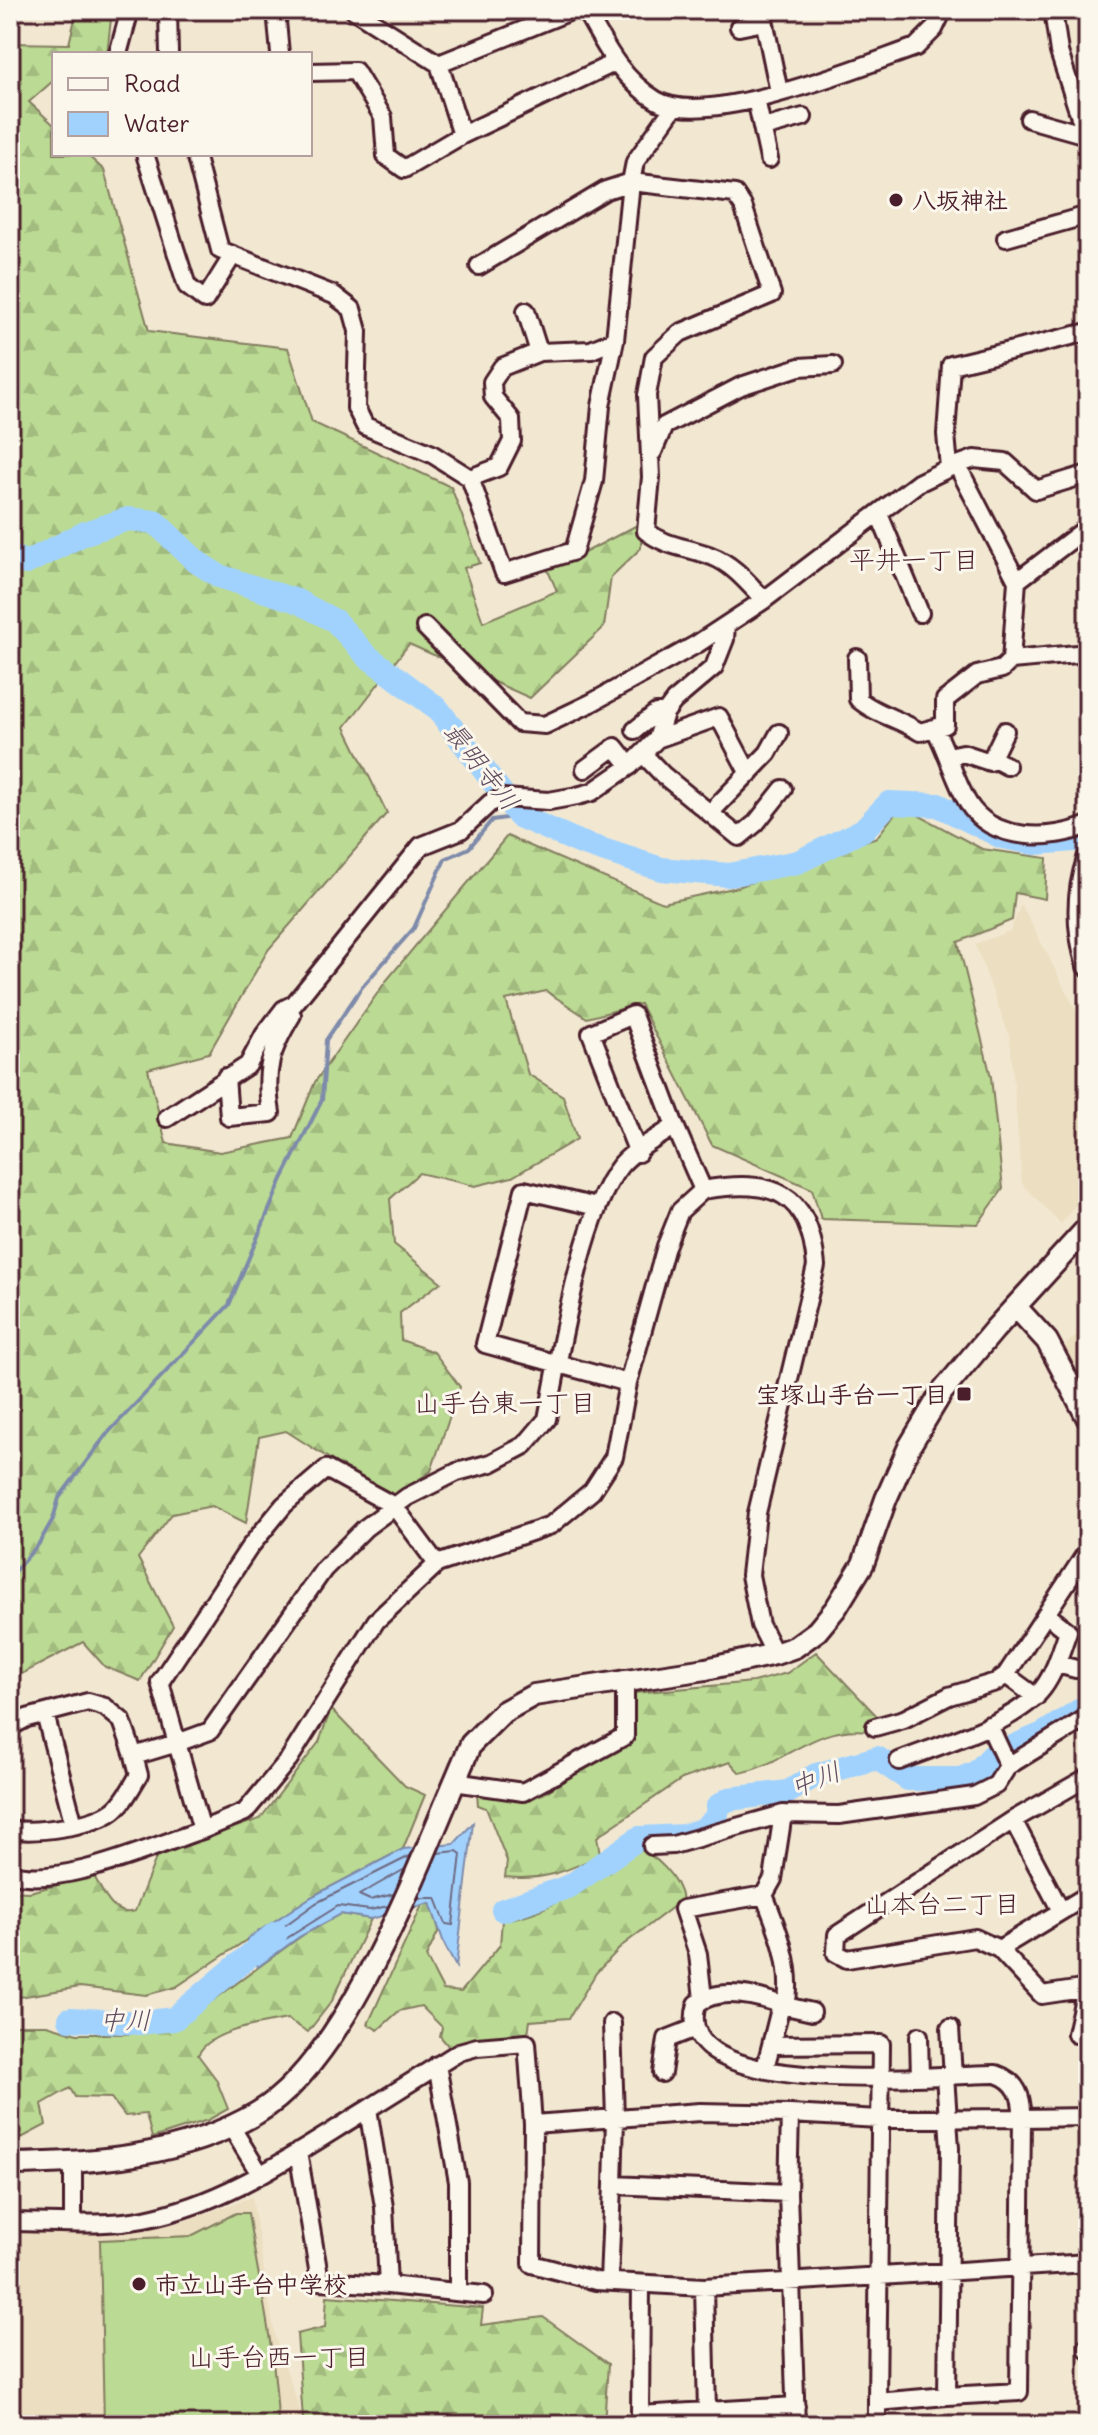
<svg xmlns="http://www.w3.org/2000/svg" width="1098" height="2435" font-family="Delius,'Klee One',sans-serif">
<defs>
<pattern id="forest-firs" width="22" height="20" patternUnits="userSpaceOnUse" patternTransform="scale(2)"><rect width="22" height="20" fill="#bbda93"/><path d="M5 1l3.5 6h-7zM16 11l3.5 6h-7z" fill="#a2bb7f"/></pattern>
</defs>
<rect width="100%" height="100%" fill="#f2e8d2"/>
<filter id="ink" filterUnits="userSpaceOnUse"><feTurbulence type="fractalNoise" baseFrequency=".0125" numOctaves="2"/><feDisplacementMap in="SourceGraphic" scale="16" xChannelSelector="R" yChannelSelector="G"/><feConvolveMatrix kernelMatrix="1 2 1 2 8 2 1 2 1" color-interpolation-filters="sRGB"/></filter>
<g filter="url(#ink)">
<path fill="#ecdec0" d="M 1021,904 L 1088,1033 L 1088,1188 L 1061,1224 L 1022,1184 L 1010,1038 L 975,944 L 1010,931 Z
M 1088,1327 L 1088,1396 L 1061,1348 Z
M 252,2197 L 275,2336 L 303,2419 L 349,2425 L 10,2425 L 10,2232 L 122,2231 L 179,2223 Z"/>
<path fill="#bbda93" stroke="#827c5f" stroke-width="2" d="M 236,2213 L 248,2213 C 259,2283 276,2353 278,2423 L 299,2425 L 104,2425 L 100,2240 L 191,2236 Z"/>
<path fill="url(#forest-firs)" stroke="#827c5f" stroke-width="2" d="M 77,10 L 108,10 L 111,19 L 107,54 L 54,54 L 54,80 L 29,102 L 54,125 L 54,154 L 86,154 L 104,170 L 149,331 L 288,348 L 312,422 L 451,487 L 480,563 L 464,568 L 483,622 L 557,591 L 545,564 L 584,553 L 641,523 L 641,548 L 611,577 L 604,627 L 530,698 L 409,644 L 345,727 L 387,813 L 268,950 L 209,1053 L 148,1069 L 166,1143 L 220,1152 L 292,1138 L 315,1082 L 386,981 L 507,836 L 663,903 L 738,887 L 877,837 L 894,815 L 907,809 L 982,849 L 1047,858 L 1045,899 L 1015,893 L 1012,920 L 958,942 L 991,1077 L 1003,1189 L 978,1224 L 821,1219 L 812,1189 L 712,1145 L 640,1004 L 587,1018 L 546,991 L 506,1000 L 528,1074 L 563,1096 L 577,1139 L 512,1177 L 475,1186 L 419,1173 L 390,1199 L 394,1244 L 441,1282 L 400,1313 L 401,1340 L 434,1352 L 460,1387 L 431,1471 L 391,1498 L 286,1431 L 259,1437 L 246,1523 L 212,1506 L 172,1514 L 138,1558 L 173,1626 L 140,1681 L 105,1667 L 83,1642 L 10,1680 L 10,43 L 69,44 Z
M 816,1652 L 879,1718 L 869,1731 C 815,1724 788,1763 740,1773 L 730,1762 L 682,1779 L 597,1837 L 600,1854 C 568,1872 542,1881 505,1877 L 507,1861 L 486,1808 L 478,1805 L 477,1794 L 518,1799 L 543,1794 L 633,1737 L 634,1693 L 753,1682 L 787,1673 Z
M 331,1709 L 405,1786 L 425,1795 L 403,1849 L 311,1897 L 176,1987 L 146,1995 L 80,1987 L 13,1998 L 10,2002 L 10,1891 L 29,1892 L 94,1876 C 103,1892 112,1918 135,1911 L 158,1853 L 260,1819 L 319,1742 Z
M 634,1848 C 655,1853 679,1878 682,1900 L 623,1945 L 596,1973 L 569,2018 L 530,2021 L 528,2033 L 474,2039 L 449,2047 L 440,2036 L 442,2027 L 421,2006 L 399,2011 L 378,2030 L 368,2024 L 422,1905 L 431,1903 L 439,1930 L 426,1957 L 443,1990 L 461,1992 L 500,1945 L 502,1920 C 553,1914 594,1878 634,1848 Z
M 341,1914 L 371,1919 L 332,2001 L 308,2032 L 287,2019 C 260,2025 211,2029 198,2055 L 216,2079 L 228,2109 L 208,2120 L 152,2138 L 146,2114 L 125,2116 L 111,2098 L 75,2097 L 70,2088 L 42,2104 L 46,2125 L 10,2144 L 10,2013 L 16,2025 L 47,2025 L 77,2034 L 128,2034 L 182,2023 L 300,1937 Z
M 327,2296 L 483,2308 L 481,2325 L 543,2317 L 608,2364 L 604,2425 L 349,2425 L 303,2420 L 297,2334 L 325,2327 Z"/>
<path fill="#a1d2fe" stroke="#7e8aaa" stroke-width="2" d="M 473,1823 L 456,1967 L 445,1946 L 430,1903 L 371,1919 L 341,1914 L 299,1937 L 258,1967 L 247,1939 L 311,1897 L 403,1849 L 454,1844 Z"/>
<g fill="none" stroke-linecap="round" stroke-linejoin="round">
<path stroke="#6d677f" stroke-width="2" d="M 394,1894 L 370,1900 L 359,1895 L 405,1869
M 418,1898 L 436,1898 L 446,1924 L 453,1925 L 461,1854 L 457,1851 L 438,1853
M 388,1906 L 370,1910 L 338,1906 L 265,1952 L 258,1945 L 316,1903 L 410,1856"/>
<path stroke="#7e8aaa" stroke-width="4" d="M 10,1576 L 38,1545 L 53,1519 L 59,1498 L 107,1434 L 229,1305 L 282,1179 L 322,1100 L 326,1040 L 362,987 L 414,928 L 445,859 L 469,848 L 492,820 L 519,816"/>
<path stroke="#a1d2fe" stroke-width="24" d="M 10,555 L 26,563 L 85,533 L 128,519 L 155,522 L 197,562 L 219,576 L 297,601 L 335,621 L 367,656 L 437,708 L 519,816 L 581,843 L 661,869 L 729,875 L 798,862 L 863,830 L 889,803 L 938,805 L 1002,837 L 1035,843 L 1088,839
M 503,1910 L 570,1886 L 639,1838 L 684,1836 L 704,1829 L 716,1818 L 718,1806 L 729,1799 L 788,1792 L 816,1775 L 877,1758 L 908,1779 L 960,1779 L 977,1772 L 993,1755 L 1043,1734 L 1088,1705
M 70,2019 L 139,2023 L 174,2019 L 276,1933"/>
<defs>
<path id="minor" d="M 168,10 L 169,54
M 276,10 L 280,54
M 354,10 L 439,64 L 573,10
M 585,10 C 604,44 621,79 656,100 C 706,130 861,66 916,47 L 934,29 L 943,10
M 762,10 L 779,92
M 1053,10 L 1059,52 L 1088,142
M 739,27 L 764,22
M 118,54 L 130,10
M 439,64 L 462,135
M 310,72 L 355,71 L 383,117 L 386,156 L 404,169 L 462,135 L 614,63
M 756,99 L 769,159
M 674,107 L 635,162 L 631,182 L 735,194 L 743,206 L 772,294 L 680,333 L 654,357 L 647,395 L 651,477 L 646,531 C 666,547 688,547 711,556 C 733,564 748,583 764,600
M 1029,119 L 1086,135
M 763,128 L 803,117
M 145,154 L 187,286 L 205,300 L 233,255
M 195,154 L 220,250 L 334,295 L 352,309 L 358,331 L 356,408 L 365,426 L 432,454 L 470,478 L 504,573 L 574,551 L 594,481 L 601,406 L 615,340 L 631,182 L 606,190 L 479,266
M 1006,238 L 1088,215
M 526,311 L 539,352
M 653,452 L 664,426 L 741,386 L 799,367 L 833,365
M 949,468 L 946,434 L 951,365 L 1088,332
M 470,478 L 499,467 L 512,441 L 511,419 L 493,397 L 492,382 L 502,367 L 539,352 L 591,350 L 615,340
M 879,514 L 920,613
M 1017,581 L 1088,527
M 425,627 L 519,723 L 545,725 L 591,703 L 697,644 L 764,600 L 918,483 L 949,468 L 974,459 L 1005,462 L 1036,490 L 1088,474
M 857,658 L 858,699 C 875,714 900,719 920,732 L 945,725 L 945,700 L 977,675 L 1002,669 L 1011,660 L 1017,581 L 957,465
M 1011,660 L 1088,653
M 935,729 C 948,753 954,779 968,803 C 992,842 1052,841 1088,825
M 635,730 L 656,713 L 665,713
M 657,739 L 719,717 L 749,774
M 643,754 L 663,775 L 739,837 L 756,823 L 783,789
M 948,756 L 963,753 L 990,762 L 1005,731
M 992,758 L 1007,766
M 585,769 L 615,747 L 630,766
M 711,812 L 768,753 L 779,733
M 226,1077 L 229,1117 L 271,1113 C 264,1070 270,1051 292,1015
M 167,1118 L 248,1065 L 264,1035 L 284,1009 L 294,1004 L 421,846 L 461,830 L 490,803 L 503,798 L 549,801 L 577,796 L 592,792 L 630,766 L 657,739 L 665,713 L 674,701 L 714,667 L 725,639 L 726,625
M 703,1190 C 772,1178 810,1191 816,1266 L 757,1513 L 750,1575 L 760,1625 L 775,1654
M 597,1207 L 524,1190 L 485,1344 L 628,1383
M 437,1564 L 551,1525 L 592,1491 L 614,1457 L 628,1383 L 666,1246 L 680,1211 L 703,1190 L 675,1126
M 1057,1664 L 1076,1669
M 1006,1675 L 1036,1697
M 45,1714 L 74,1825
M 989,1725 L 1008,1766
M 10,1727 L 27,1718 L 88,1702 L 105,1707 L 122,1721 L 134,1756
M 875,1727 L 904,1719 L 949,1696 L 996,1682 L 1006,1675 L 1088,1550
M 899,1761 C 939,1745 1017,1723 1043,1688 C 1055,1672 1061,1651 1068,1631 L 1046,1614
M 454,1782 L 523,1792 L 625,1736 L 625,1679
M 1013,1820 L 1061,1911
M 10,1829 C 34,1834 93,1826 113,1811 C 124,1803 132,1786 139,1775 L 134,1756 L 177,1743 L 202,1830 C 152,1846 60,1889 10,1873
M 202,1830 L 245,1812 L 289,1759 L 376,1621 L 437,1564 L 394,1506 L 326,1469 L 284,1505 L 249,1548 L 160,1682 L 177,1743 L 210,1731 L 324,1569 L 365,1528 L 407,1497 L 457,1472 L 491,1463 L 525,1445 L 547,1419 C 560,1354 581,1215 620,1166 C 633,1150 658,1138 675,1126 L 633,1015 L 591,1033 L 638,1153
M 652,1846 L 673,1845 L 783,1814 L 839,1815 L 974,1796 L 996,1785 L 1008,1766 L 1088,1717
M 764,1895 C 778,1929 794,1970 786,2006 L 812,2012
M 1088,1895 L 999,1949 L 1042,1995 L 1088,1988
M 999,1949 L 975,1938 L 847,1959 L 836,1953 L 837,1935 L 1013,1820 L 1088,1777
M 703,1999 L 698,1954 L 683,1909 L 764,1895 L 773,1879 L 783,1814
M 612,2023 L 615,2119 L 613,2185 L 788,2193 L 790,2114 L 879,2119 L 1022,2118 C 1023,2097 1017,2081 996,2074 C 949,2073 666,2104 697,2004 C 720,1985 761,1997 786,2006
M 950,2028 L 953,2076
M 1076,2034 L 1086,1989
M 919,2036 L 920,2077
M 771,2045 L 781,2005
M 437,2065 L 458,2182 L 458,2292
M 765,2068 L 771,2045 L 881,2044 L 877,2402
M 662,2073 L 667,2039 L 695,2028
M 368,2109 L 459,2052 L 477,2047 L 527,2043 L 533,2124 L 532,2264 L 596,2281 L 704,2287
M 533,2124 L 700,2112 L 790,2114
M 230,2125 L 260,2174
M 298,2152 L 320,2281 L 388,2285
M 73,2163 L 73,2222
M 788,2193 L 796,2425
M 10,2222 C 54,2222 101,2227 144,2219 C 228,2203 296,2153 368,2109 L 384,2207 L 388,2285 L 484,2295
M 609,2281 L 613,2185
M 641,2284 L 640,2415 L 707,2411 L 704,2287 L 1088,2263
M 1088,2346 L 1088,2350
M 947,2396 L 1019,2392 L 1022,2118 L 1088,2117
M 707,2411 L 796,2406
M 877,2425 L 877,2402 L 947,2396 L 950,2148 L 945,2076"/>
<path id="tertiary" d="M 1088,859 C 1076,895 1077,930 1088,966
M 1016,1307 L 1047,1341 L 1088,1419
M 10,2164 C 95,2163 182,2157 257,2113 C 353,2057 425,1846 471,1744 L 503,1712 L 534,1695 L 706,1669 L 775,1654 L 795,1647 L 817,1631 L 836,1608 L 863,1564 L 886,1499 L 909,1447 L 942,1392 L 994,1330 L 1088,1227"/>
</defs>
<use href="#minor" stroke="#4a1f2b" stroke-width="22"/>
<use href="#tertiary" stroke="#4a1f2b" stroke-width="26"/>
<use href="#minor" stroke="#fbf7ec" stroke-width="16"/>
<use href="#tertiary" stroke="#fbf7ec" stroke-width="20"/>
</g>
</g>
<g fill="#4a1f2b" stroke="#fbf7ec" stroke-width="3">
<circle cx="896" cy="200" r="8"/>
<rect x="956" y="1386" width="16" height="16" rx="4"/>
<circle cx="139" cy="2284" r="8"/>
</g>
<g text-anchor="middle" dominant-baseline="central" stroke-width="6" stroke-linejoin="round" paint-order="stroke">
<g font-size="24" font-weight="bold" fill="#4a1f2b" stroke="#fbf7ec" text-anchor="start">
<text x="912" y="200">八坂神社</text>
<text x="948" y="1394" text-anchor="end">宝塚山手台一丁目</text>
<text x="155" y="2284">市立山手台中学校</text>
</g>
<g font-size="26" fill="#4a1f2b" stroke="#fbf7ec">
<text x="914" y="559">平井一丁目</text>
<text x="505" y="1402">山手台東一丁目</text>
<text x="942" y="1903">山本台二丁目</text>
<text x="279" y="2356">山手台西一丁目</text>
</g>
<g font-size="26" font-style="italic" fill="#604c60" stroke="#fbf7ec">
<text transform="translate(482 766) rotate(52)">最明寺川</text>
<text transform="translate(815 1779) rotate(-21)">中川</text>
<text x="125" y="2019">中川</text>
</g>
</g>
<rect width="1098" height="2435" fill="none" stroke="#fbf7ec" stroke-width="40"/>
<rect x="20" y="20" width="1058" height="2395" fill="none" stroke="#4a1f2b" stroke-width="3" filter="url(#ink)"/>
<rect x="52" y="52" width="260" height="104" fill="#fbf7ec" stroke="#b4a19f" stroke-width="2"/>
<rect x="68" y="78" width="40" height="12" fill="#fbf7ec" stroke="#b4a19f" stroke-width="2"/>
<text x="124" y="92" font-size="24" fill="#4a1f2b">Road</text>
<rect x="68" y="112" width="40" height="24" fill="#a1d2fe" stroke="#b4a19f" stroke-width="2"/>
<text x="124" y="132" font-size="24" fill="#4a1f2b">Water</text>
</svg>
